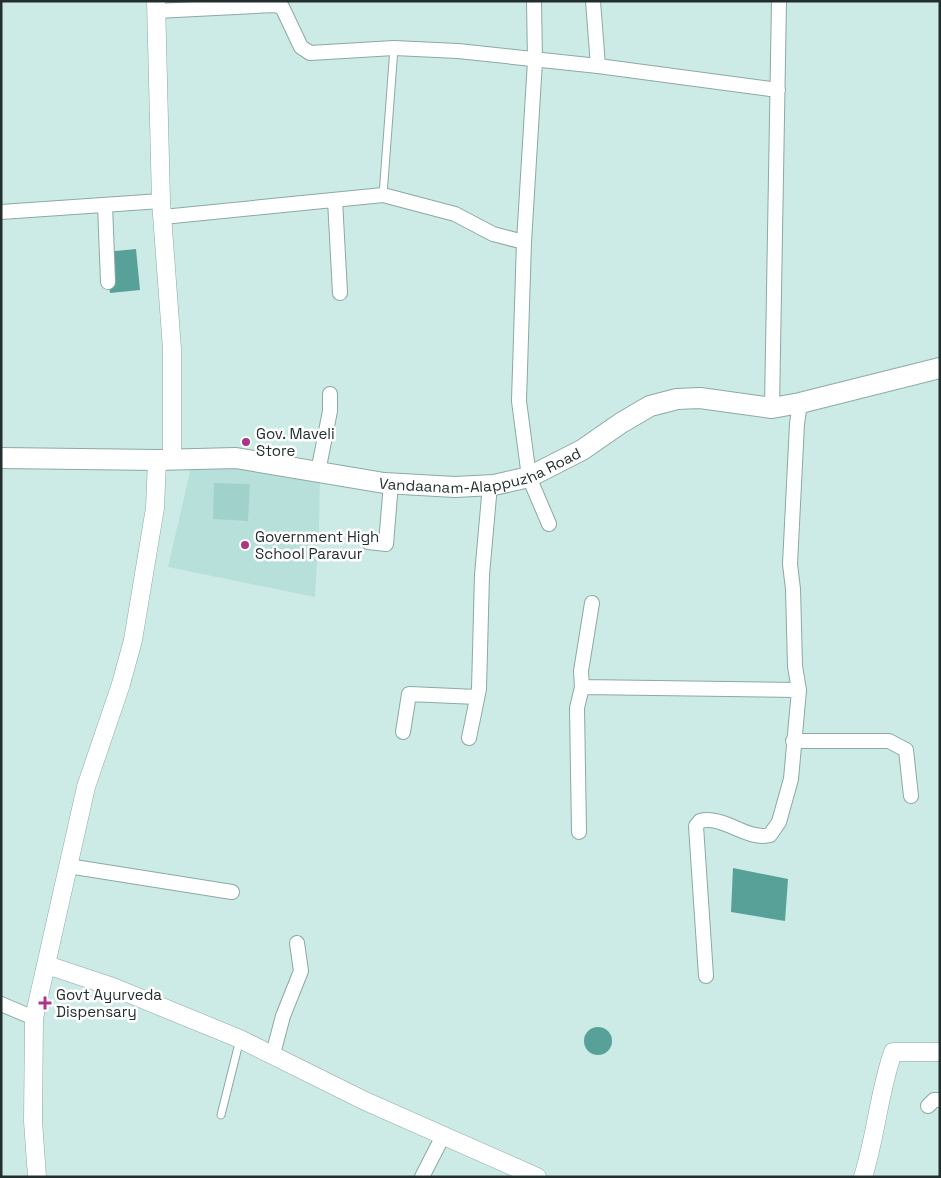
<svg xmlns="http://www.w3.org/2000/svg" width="941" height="1178" font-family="'Space Grotesk',sans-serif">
<rect width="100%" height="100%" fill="#cceae6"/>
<path fill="#b8e0db" d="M 192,463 L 318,477 L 320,480 L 319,523 L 315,597 L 168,567 Z"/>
<path fill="#a1d1cb" d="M 214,483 L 250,484 L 248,521 L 213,519 Z"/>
<path fill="#58a199" d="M 136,249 L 140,290 L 110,293 L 105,252 Z
M 733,868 L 788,879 L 785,921 L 731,912 Z
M584 1041a14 14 0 1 1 28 0a14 14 0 1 1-28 0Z"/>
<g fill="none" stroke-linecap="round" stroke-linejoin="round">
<defs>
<path id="service" d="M 383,195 L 394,48
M 221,1115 L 240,1039"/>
<path id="minor" d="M 534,1 L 535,61 L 524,242 L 519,401 L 529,477 L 549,524
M 593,1 L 598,66
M 156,11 L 274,5 L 282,7 L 301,47 L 310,53 L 394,48 L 458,51 L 598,66 L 778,90
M 335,200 L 340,293
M 105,205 L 108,282
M 1,212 L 161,201
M 163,217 L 383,195 L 455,214 L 493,234 L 524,242
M 772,408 L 779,1
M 318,472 L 330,411 L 330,394
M 368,542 L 386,544 L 391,483
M 582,687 L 799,690
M 403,732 L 409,694 L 477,697
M 469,738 L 479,689 L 482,575 L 490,485
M 793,741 L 889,741 L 906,750 L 911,796
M 579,832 L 577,708 L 582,687 L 581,671 L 592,603
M 68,866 L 232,892
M 706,976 L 696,826 L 700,821 C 724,815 747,841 770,835 L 779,822 L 791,779 L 799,690 L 795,666 L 793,589 L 790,564 L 797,424 L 800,403
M 1,1004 L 34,1018
M 273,1054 L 283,1016 L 301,971 L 297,943
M 928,1106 L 934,1100 L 940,1100
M 422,1177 L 443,1136"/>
<path id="tertiary" d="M 156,1 L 161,201 L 172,349 L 172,460
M 47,965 L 113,987 L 240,1039 L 365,1101 L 537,1177
M 37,1177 L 33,1121 L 34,1018 L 86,787 L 121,684 L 133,640 L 155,508 L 157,460
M 863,1177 C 876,1136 879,1092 893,1052 L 940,1052"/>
<g id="secondary">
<path id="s1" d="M 1,458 L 157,460 L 236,458 L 384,483 L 455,487 L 494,485 L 529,477 L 582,450 L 621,423 L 650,406 L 677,399 L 700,398 L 772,408 L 800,403 L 940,368"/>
</g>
</defs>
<use href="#service" stroke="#8ca9a5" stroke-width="9"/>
<use href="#minor" stroke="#8ca9a5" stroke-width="16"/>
<use href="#tertiary" stroke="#8ca9a5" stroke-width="19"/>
<use href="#secondary" stroke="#8ca9a5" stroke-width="22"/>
<use href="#service" stroke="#fff" stroke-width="7"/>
<use href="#minor" stroke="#fff" stroke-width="14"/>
<use href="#tertiary" stroke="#fff" stroke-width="18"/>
<use href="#secondary" stroke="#fff" stroke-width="20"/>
</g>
<g fill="#ae3487" stroke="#fff" stroke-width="2">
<circle cx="246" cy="442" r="5"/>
<circle cx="245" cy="545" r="5"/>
<path d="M42.5 995.5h5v5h5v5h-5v5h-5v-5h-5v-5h5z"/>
</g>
<g text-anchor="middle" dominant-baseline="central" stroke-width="5" stroke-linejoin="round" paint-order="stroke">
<g font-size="15" fill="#232f2e" stroke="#fff" text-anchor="start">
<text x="256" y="433">Gov. Maveli<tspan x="256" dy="17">Store</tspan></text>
<text x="255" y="536">Government High<tspan x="255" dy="17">School Paravur</tspan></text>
<text x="56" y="994">Govt Ayurveda<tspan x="56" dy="17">Dispensary</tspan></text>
</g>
<g font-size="15" fill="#232f2e" stroke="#fff">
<text stroke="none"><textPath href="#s1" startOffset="484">Vandaanam-Alappuzha Road</textPath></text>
</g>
</g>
<rect width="941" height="1178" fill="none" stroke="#232f2e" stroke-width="5"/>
</svg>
